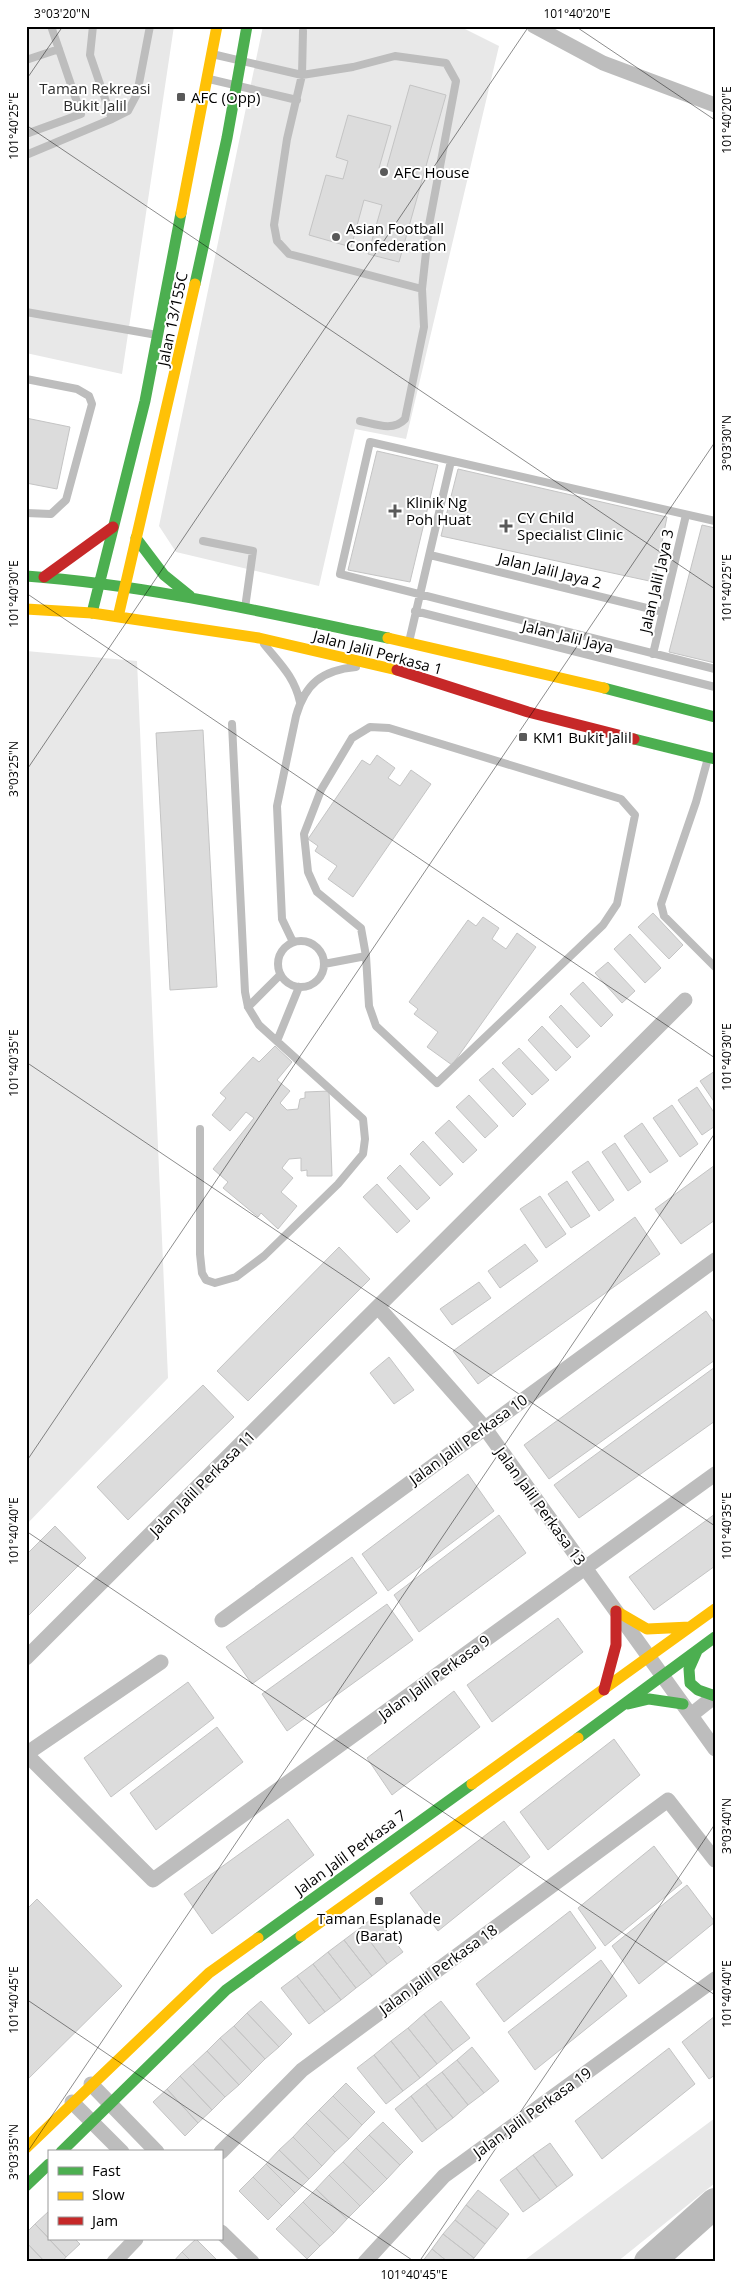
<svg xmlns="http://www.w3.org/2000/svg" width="741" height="2288" font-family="'Open Sans',sans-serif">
<rect width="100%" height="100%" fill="#fff"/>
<path fill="#e8e8e8" d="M 26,26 L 174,26 L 122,374 L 26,353 Z
M 263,26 L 459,26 L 499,46 L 406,439 L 355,429 L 319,586 L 176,552 L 159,526 Z
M 26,651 L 137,661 L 168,1378 L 26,1525 Z
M 715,2118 L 715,2183 L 617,2262 L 522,2262 Z"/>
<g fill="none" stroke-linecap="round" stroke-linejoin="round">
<path stroke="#bababa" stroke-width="30" d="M 649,2262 L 715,2203"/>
</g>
<path fill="#dcdcdc" stroke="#c4c4c4" d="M 410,85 L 446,95 L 399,262 L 368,254 L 382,205 L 364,200 L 351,247 L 309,235 L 326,175 L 343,179 L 348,161 L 336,157 L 348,115 L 391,126 L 379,168 L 386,170 Z
M 26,418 L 70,427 L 57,489 L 26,483 Z
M 377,451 L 438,465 L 410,582 L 348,570 Z
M 458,469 L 667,517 L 654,582 L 441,536 Z
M 702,525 L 715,528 L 715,663 L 669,652 Z
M 203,730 L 217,987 L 170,990 L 156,733 Z
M 377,755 L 395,768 L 388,778 L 400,786 L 411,770 L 431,784 L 353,897 L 328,879 L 337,866 L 315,851 L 318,846 L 308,839 L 362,760 L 370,765 Z
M 653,913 L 683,945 L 669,959 L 638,927 Z
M 483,917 L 499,928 L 492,939 L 506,949 L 517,933 L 536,947 L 452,1065 L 427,1047 L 438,1032 L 414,1014 L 418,1009 L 409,1002 L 468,920 L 476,926 Z
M 630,934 L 661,968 L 645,983 L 614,949 Z
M 608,962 L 635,991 L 622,1003 L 595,973 Z
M 583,982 L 613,1015 L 601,1027 L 570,994 Z
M 561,1005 L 590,1036 L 577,1048 L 549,1017 Z
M 542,1026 L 571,1057 L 556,1071 L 528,1040 Z
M 275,1046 L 292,1062 L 277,1080 L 290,1091 L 280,1103 L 287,1110 L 298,1109 L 300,1099 L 305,1098 L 305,1092 L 329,1091 L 332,1176 L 307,1176 L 307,1170 L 301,1171 L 301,1158 L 289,1159 L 282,1168 L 293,1178 L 281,1192 L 297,1206 L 278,1229 L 261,1213 L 258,1217 L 223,1188 L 228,1182 L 213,1169 L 254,1118 L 246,1112 L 230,1131 L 212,1115 L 226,1098 L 220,1093 L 253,1057 L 259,1062 Z
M 519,1048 L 549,1080 L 532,1095 L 502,1063 Z
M 493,1068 L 526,1104 L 513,1117 L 479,1080 Z
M 715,1071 L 715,1103 L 700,1081 Z
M 697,1087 L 715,1114 L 715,1126 L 702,1135 L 678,1100 Z
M 469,1095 L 498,1126 L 485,1138 L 456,1107 Z
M 672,1105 L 698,1144 L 680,1157 L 653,1118 Z
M 449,1120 L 477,1150 L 463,1163 L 435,1133 Z
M 642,1123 L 668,1161 L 650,1173 L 624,1136 Z
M 423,1141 L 453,1174 L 440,1186 L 410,1154 Z
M 615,1143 L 641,1182 L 628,1191 L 602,1152 Z
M 588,1161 L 614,1200 L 599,1211 L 572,1172 Z
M 400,1165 L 430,1198 L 417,1210 L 387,1178 Z
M 715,1165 L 715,1220 L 681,1244 L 655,1209 Z
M 567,1181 L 590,1216 L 571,1228 L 548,1194 Z
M 377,1184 L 410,1221 L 397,1233 L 363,1197 Z
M 540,1196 L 566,1234 L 546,1248 L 520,1209 Z
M 635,1217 L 660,1254 L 478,1384 L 453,1351 Z
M 525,1244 L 538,1261 L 500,1288 L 488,1271 Z
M 339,1247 L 370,1279 L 248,1401 L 217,1371 Z
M 479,1282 L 491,1298 L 452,1325 L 440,1309 Z
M 706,1311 L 715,1324 L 715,1360 L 549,1479 L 524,1445 Z
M 389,1357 L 414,1390 L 394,1404 L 370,1373 Z
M 715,1367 L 715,1421 L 579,1518 L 554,1485 Z
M 203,1385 L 234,1417 L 128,1520 L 97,1487 Z
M 468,1474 L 494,1511 L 388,1591 L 362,1554 Z
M 715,1514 L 715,1566 L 654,1610 L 629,1577 Z
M 499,1515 L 526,1553 L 419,1632 L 394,1595 Z
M 55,1526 L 86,1558 L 26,1618 L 26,1555 Z
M 352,1557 L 377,1593 L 252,1684 L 226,1647 Z
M 387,1604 L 413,1640 L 287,1731 L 262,1694 Z
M 558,1618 L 583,1652 L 492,1722 L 467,1685 Z
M 188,1682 L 214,1718 L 111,1797 L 84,1758 Z
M 454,1691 L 480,1727 L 392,1795 L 367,1758 Z
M 217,1727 L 243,1762 L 156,1830 L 130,1793 Z
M 614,1739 L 640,1775 L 548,1850 L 520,1812 Z
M 288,1819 L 314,1855 L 212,1934 L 184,1894 Z
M 504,1821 L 530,1857 L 438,1931 L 410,1893 Z
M 654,1846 L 682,1883 L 605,1946 L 578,1908 Z
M 687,1885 L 715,1922 L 639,1984 L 612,1946 Z
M 37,1899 L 122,1986 L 26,2081 L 26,1910 Z
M 570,1911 L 596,1948 L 504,2022 L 476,1984 Z
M 375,1916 L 403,1952 L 387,1964 L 360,1928 Z
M 360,1928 L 387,1964 L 372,1976 L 344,1940 Z
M 344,1940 L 372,1976 L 356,1988 L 328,1952 Z
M 328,1952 L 356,1988 L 341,2000 L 313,1964 Z
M 601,1960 L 627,1996 L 535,2070 L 508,2032 Z
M 313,1964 L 341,2000 L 325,2012 L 297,1976 Z
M 297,1976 L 325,2012 L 309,2024 L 281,1988 Z
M 261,2001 L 292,2034 L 279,2047 L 247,2013 Z
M 441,2001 L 470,2038 L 453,2051 L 424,2014 Z
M 247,2013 L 279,2047 L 265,2059 L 234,2026 Z
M 424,2014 L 453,2051 L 437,2064 L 408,2028 Z
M 715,2016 L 715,2075 L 709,2079 L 682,2042 Z
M 234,2026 L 265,2059 L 252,2072 L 220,2038 Z
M 408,2028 L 437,2064 L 420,2078 L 391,2041 Z
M 220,2038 L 252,2072 L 239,2085 L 207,2051 Z
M 391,2041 L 420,2078 L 403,2091 L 374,2055 Z
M 472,2047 L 499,2081 L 484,2093 L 457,2060 Z
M 669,2048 L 695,2084 L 602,2159 L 575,2121 Z
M 207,2051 L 239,2085 L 225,2097 L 193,2064 Z
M 374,2055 L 403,2091 L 386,2104 L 357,2068 Z
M 457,2060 L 484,2093 L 468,2105 L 442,2072 Z
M 193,2064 L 225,2097 L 212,2110 L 180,2076 Z
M 442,2072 L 468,2105 L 453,2118 L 426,2084 Z
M 180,2076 L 212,2110 L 198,2123 L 167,2089 Z
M 346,2083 L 375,2112 L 362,2125 L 333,2096 Z
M 426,2084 L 453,2118 L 437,2130 L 411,2096 Z
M 167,2089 L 198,2123 L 185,2136 L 153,2102 Z
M 333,2096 L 362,2125 L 349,2139 L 319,2110 Z
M 411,2096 L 437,2130 L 422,2142 L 395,2109 Z
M 319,2110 L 349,2139 L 335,2152 L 306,2123 Z
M 383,2122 L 413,2152 L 400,2165 L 369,2135 Z
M 306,2123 L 335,2152 L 322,2166 L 293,2137 Z
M 369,2135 L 400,2165 L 387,2179 L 356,2148 Z
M 293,2137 L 322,2166 L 309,2179 L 279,2150 Z
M 550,2143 L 573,2175 L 557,2187 L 533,2155 Z
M 356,2148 L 387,2179 L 374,2192 L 343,2162 Z
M 279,2150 L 309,2179 L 295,2193 L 266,2164 Z
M 533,2155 L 557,2187 L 540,2200 L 516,2168 Z
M 343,2162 L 374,2192 L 360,2206 L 329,2175 Z
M 266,2164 L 295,2193 L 282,2206 L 253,2177 Z
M 516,2168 L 540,2200 L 523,2212 L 500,2180 Z
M 329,2175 L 360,2206 L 347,2219 L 316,2189 Z
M 253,2177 L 282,2206 L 268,2220 L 239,2191 Z
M 316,2189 L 347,2219 L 334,2233 L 303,2202 Z
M 478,2190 L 509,2214 L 497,2229 L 466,2205 Z
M 303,2202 L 334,2233 L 320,2246 L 289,2216 Z
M 466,2205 L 497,2229 L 485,2244 L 455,2220 Z
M 49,2211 L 49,2238 L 35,2224 Z
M 289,2216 L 320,2246 L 307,2259 L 276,2229 Z
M 455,2220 L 485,2244 L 474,2258 L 443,2234 Z
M 35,2224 L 66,2257 L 62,2262 L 45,2262 L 26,2242 L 26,2233 Z
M 443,2234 L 474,2258 L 471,2262 L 448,2262 L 432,2249 Z
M 49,2239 L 75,2239 L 80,2244 L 66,2257 Z
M 196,2239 L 219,2262 L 192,2262 L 182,2252 Z
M 26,2242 L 45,2262 L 26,2262 Z
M 432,2249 L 448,2262 L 422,2262 Z
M 182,2252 L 192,2262 L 173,2262 Z"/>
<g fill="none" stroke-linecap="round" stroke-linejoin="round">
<path stroke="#bdbdbd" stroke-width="8" d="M 93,26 L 90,55 L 112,119 L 128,111 L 137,94 L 150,26
M 303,31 L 302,75 L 287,139 L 274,225 L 277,241 L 289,254 L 422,289
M 212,54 L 302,75 L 353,67 L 395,56 L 446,63 L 456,81 L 429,225 L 422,289 L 424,327 L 405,419 C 393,432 375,424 360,421
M 26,60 L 59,49
M 209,79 L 297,100
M 26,134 L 81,114 L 51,26
M 26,155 L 112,119
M 26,312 L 157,335
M 26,379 L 77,389 L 89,396 L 92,404 L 66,500 L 51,514 L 26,513
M 715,521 L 370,442 L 340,574 L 715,669
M 203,541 L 253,551 L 245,608
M 430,555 L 663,612
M 415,611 L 715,687
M 409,642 L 451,461
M 264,644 C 280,664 294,676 300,702
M 653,654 L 686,515
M 370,727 L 389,728 L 621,799 L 635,815 L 617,904 L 603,925 L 437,1083 L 376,1026 L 369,1006 L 366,956 L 361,928 L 317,892 L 308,872 L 304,834 L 321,790 L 352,738 Z
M 708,758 L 696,802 L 661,904 L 664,916 L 715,967
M278 964a23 23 0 1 1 46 0a23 23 0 1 1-46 0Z
M 293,942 L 282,919 L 277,806 L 296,716 C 305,684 322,670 356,667
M 324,964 L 366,956
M 248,1007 L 280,975
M 277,1041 L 299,987
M 200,1129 L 200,1254 L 202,1273 L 206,1280 L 215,1283 L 236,1277 L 264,1256 L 338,1184 L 363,1154 L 365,1139 L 363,1119 L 259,1025 L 248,1007 L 245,992 L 232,724"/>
<path stroke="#bdbdbd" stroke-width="15" d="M 534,26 L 603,63 L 715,105
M 378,1307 L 484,1427 L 715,1749
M 222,1620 L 715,1260
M 26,1658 L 685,1000
M 691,1715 L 715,1696
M 26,1754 L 153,1880 L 715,1474
M 26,1754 L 161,1662
M 91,2084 L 157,2152
M 72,2102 L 122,2152
M 221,2152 L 302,2070 L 668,1800 L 715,1860
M 221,2232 L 252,2262
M 114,2262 L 136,2239
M 365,2262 L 444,2176 L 715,1979"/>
<path stroke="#4caf50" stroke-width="11" d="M 195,284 L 227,138 L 247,26
M 136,538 L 164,575 L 190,596
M 26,576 C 148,585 268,613 388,638
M 92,613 L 145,401 L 181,213
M 604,688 L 715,717
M 634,739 L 715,759
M 697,1651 L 689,1669 L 690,1683 L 698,1690 L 715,1696
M 628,1704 L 649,1699 L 683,1704
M 578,1738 L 715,1637
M 258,1938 L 472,1784
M 61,2152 L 226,1990 L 301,1936
M 26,2186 L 49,2164"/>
<path stroke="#ffc107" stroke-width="11" d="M 181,213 L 217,26
M 26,609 L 92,613 L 259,638 L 397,670
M 118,617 L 195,284
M 388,638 L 604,688
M 616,1611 L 647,1629 L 690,1627
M 472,1784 L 715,1609
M 301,1936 L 578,1738
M 26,2148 L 209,1973 L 258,1938"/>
<path stroke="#c62828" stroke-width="11" d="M 44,577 L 113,527
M 397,670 L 528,712 L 634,739
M 604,1690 L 616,1645 L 616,1611"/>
</g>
<path fill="none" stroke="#000" stroke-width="1" stroke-opacity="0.45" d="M 575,26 L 715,120M 26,80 L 63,26M 26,125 L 715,589M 26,593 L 715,1058M 26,771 L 529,26M 26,1062 L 715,1526M 26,1462 L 715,442M 26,1531 L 715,1995M 26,1999 L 415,2262M 26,2154 L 715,1133M 419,2262 L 715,1824"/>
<g fill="#595959" stroke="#fff" stroke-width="2">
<rect x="176" y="92" width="10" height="10" rx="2.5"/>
<circle cx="384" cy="172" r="5"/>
<circle cx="336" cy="237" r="5"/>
<path d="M392.5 503.5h5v5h5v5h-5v5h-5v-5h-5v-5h5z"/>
<path d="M503.5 518.5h5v5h5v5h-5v5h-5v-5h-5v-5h5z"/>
<rect x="518" y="732" width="10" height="10" rx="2.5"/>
<rect x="374" y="1896" width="10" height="10" rx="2.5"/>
</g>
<g text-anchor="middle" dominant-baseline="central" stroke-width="4" stroke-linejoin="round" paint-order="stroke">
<g font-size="15" fill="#2d2d2d" stroke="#fff">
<text x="95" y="88">Taman Rekreasi<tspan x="95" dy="17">Bukit Jalil</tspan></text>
</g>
<g font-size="15" fill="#000" stroke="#fff" text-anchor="start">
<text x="191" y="97">AFC (Opp)</text>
<text x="394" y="172">AFC House</text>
<text x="346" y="228">Asian Football<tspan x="346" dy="17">Confederation</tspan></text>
<text x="406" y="502">Klinik Ng<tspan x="406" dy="17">Poh Huat</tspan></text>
<text x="517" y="517">CY Child<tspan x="517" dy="17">Specialist Clinic</tspan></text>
<text x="533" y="737">KM1 Bukit Jalil</text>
<text x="379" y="1918" text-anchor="middle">Taman Esplanade<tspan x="379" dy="17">(Barat)</tspan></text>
</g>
<g font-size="15" fill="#000" stroke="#fff">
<text transform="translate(172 319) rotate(-78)">Jalan 13/155C</text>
<text transform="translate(550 570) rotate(14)">Jalan Jalil Jaya 2</text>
<text transform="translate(656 581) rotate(-77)">Jalan Jalil Jaya 3</text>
<text transform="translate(568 636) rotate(14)">Jalan Jalil Jaya</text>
<text transform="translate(378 652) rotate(15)">Jalan Jalil Perkasa 1</text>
<text transform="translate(468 1439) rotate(-36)">Jalan Jalil Perkasa 10</text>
<text transform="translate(202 1483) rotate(-45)">Jalan Jalil Perkasa 11</text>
<text transform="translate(541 1506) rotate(54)">Jalan Jalil Perkasa 13</text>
<text transform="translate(434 1677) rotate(-36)">Jalan Jalil Perkasa 9</text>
<text transform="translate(350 1852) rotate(-36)">Jalan Jalil Perkasa 7</text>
<text transform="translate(438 1969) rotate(-36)">Jalan Jalil Perkasa 18</text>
<text transform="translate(532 2112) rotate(-36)">Jalan Jalil Perkasa 19</text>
</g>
</g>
<rect width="741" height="2288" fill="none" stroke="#ffffff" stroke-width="55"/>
<rect x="48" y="2150" width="175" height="90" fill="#ffffff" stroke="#999999"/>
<rect x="58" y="2167" width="25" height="8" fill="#4caf50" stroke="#999999"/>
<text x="92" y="2176" font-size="15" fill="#000000">Fast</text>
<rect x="58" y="2192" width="25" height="8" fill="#ffc107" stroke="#999999"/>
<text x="92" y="2200" font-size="15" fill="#000000">Slow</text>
<rect x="58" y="2217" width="25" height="8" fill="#c62828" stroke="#999999"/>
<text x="92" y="2226" font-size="15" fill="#000000">Jam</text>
<rect x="28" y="28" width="686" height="2232" fill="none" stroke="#000" stroke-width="2"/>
<g font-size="12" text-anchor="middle" fill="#000">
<text x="62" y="18">3°03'20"N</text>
<text x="577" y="18">101°40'20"E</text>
<text transform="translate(727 120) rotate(-90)" y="4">101°40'20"E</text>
<text transform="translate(14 126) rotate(-90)" y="4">101°40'25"E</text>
<text transform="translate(727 443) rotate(-90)" y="4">3°03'30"N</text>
<text transform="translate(727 588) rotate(-90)" y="4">101°40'25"E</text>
<text transform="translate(14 594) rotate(-90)" y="4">101°40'30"E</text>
<text transform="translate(14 769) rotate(-90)" y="4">3°03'25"N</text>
<text transform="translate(727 1057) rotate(-90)" y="4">101°40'30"E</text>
<text transform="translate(14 1063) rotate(-90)" y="4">101°40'35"E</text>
<text transform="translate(727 1526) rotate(-90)" y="4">101°40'35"E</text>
<text transform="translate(14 1531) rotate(-90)" y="4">101°40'40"E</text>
<text transform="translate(727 1826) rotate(-90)" y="4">3°03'40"N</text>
<text transform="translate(727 1994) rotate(-90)" y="4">101°40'40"E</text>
<text transform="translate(14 2000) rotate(-90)" y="4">101°40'45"E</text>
<text transform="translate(14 2152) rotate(-90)" y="4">3°03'35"N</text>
<text x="414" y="2279">101°40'45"E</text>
</g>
</svg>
